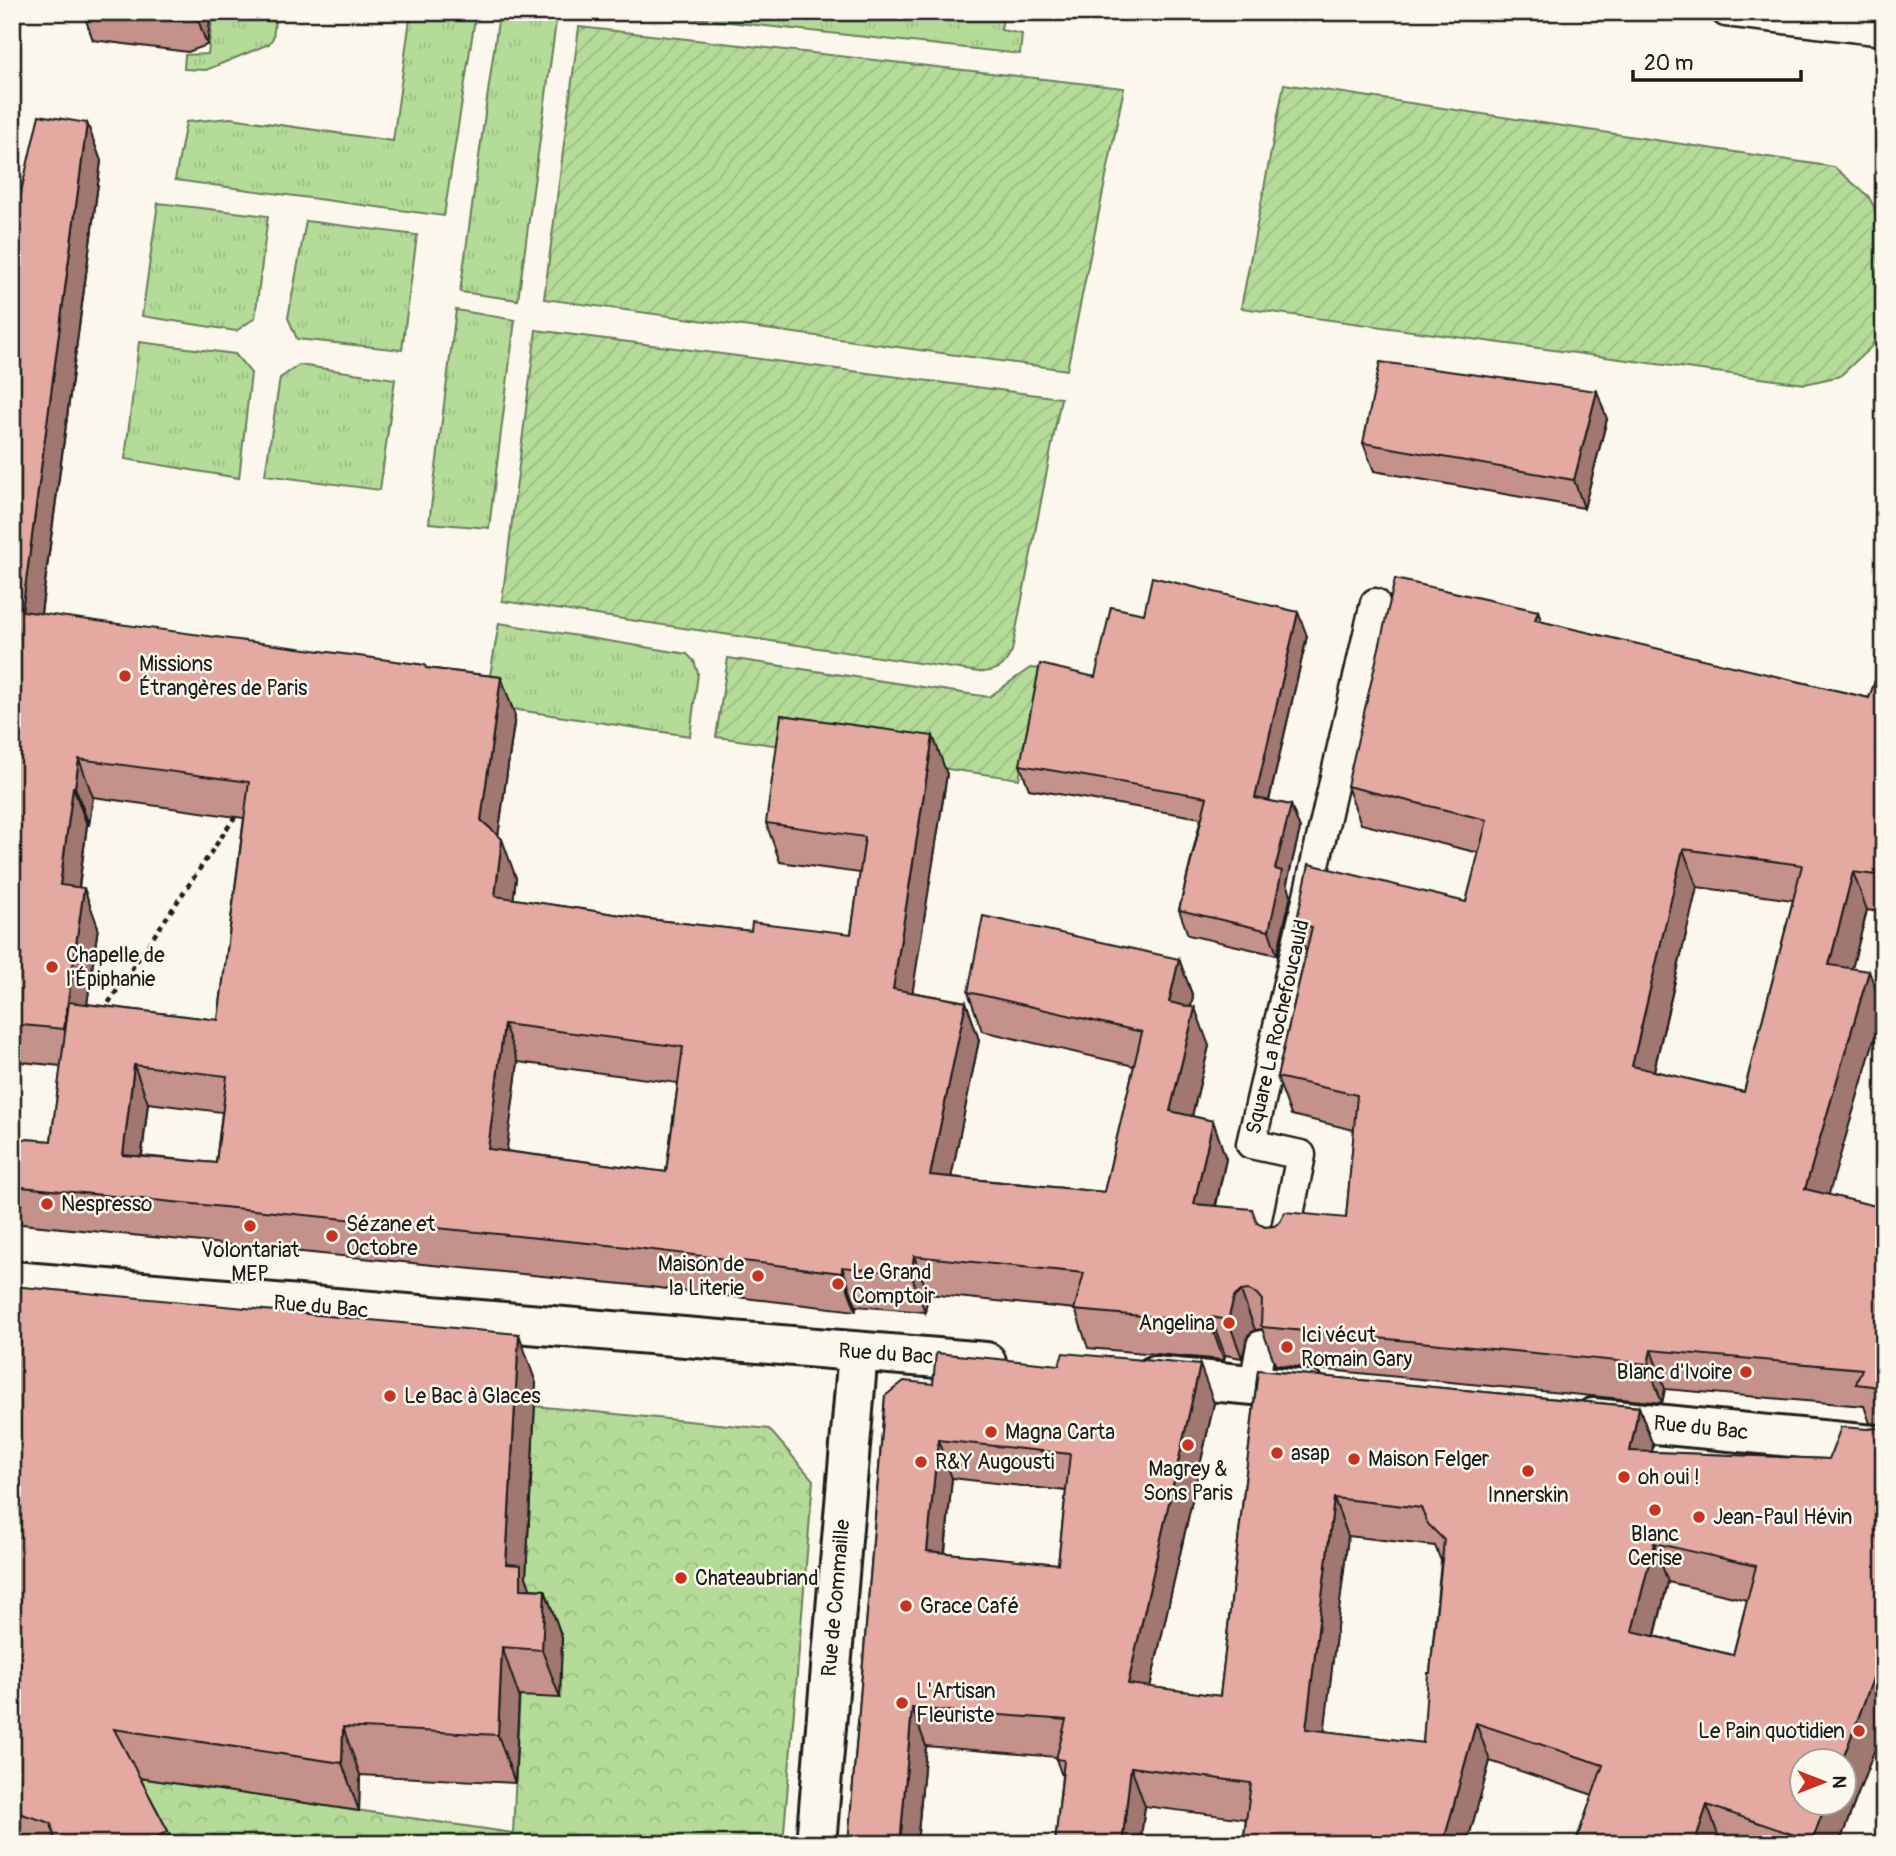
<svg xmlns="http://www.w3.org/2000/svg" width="1896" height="1856" font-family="Pangolin,sans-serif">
<defs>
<pattern id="grass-tufts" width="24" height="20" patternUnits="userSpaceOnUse" patternTransform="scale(1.75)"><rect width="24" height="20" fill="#b4dc98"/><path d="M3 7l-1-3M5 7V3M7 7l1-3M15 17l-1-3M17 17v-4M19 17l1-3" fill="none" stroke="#9abc82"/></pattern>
<pattern id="park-crowns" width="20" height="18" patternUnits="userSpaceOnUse" patternTransform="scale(1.75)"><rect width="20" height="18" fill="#b4dc98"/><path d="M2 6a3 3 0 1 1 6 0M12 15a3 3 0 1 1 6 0" fill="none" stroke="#9abc82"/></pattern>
<pattern id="garden-furrows" width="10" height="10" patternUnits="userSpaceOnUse" patternTransform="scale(1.75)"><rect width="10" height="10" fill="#b4dc98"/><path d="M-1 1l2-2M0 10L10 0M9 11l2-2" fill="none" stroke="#9abc82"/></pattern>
</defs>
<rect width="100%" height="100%" fill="#fbf7ec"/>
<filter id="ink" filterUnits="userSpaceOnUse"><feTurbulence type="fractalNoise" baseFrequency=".0143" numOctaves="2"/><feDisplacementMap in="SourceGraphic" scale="14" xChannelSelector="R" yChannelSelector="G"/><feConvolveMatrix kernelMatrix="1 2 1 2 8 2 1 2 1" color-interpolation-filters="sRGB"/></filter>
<g filter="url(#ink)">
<path fill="url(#grass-tufts)" stroke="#687c5a" stroke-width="2" d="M 213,12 L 276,12 L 273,38 L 269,44 L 206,70 L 184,69 L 185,55 L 208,54 Z
M 411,12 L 476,12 L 444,216 L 175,180 L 186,122 L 231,118 L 393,141 Z
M 639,12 L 1004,12 L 1001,30 L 1022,34 L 1020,54 Z
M 499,14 L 556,22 L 518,300 L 460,292 Z
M 158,203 L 268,216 L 255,318 L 236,331 L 142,316 Z
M 306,221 L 417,235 L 402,350 L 297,339 L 288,318 Z
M 456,310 L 515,320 L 489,528 L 429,523 Z
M 139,342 L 235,354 L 251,373 L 239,478 L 125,459 Z
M 299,365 L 395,379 L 380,490 L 265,475 L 280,378 Z
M 499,623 L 687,654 L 694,661 L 698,673 L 690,736 L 485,705 Z"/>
<path fill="url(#park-crowns)" stroke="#687c5a" stroke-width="2" d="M 534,1406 L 769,1429 L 813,1480 L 783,1844 L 167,1844 L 132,1777 L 513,1833 Z"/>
<path fill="url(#garden-furrows)" stroke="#687c5a" stroke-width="2" d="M 579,27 L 1124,88 L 1067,370 L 544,299 Z
M 1284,84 L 1834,167 L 1868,196 L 1884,224 L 1884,323 L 1871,347 L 1840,376 L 1805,384 L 1241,308 Z
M 536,330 L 1061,398 L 1012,651 C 1004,667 998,672 979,672 L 502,601 Z
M 728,658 L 989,697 L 1030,668 L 1041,669 L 1019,779 L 716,737 Z"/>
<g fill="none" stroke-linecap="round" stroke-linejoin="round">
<defs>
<path id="service" d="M 1726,12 L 1884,31
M 1282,1249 L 1301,1155 L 1251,1144 L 1375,603
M 1254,1385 L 1261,1345"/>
<path id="minor" d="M 12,1281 L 986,1362
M 1154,1376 L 1307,1390
M 1593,1418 L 1884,1446
M 816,1844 L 858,1352"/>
</defs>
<use href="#service" stroke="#1c1c1c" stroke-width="33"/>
<use href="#minor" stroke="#1c1c1c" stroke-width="44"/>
<path stroke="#1c1c1c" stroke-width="4.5" stroke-dasharray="5 5" stroke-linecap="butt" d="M 103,1011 L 235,817"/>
<use href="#service" stroke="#fbf7ec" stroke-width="28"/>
<use href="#minor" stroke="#fbf7ec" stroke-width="38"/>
</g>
<path fill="#c4928b" stroke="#1c1c1c" stroke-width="2" fill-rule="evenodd" d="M 83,12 L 211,12 L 207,45 L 188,52 L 93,40 Z
M 87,123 L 101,161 L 41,614 L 426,668 L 501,677 L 515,716 L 498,836 L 516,878 L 513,899 L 648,919 L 751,931 L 851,934 L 860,873 L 780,862 L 766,823 L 947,774 L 912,992 L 966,1002 L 979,1040 L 951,1177 L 1104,1192 L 1134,1066 L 982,1031 L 968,992 L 1179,959 L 1193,997 L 1191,1007 L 1209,1046 L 1192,1116 L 1213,1121 L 1226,1159 L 1216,1206 L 1265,1227 L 1346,1218 L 1354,1130 L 1291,1115 L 1277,1077 L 1306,952 L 1296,924 L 1466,902 L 1479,853 L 1361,824 L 1347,786 L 1538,611 L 1542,622 L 1869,698 L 1884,655 L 1884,913 L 1867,910 L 1852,968 L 1883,1009 L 1828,1195 L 1884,1208 L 1884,1725 L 1839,1844 L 1575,1844 L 1593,1795 L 1490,1761 L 1467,1844 L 1243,1844 L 1246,1819 L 1145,1806 L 1140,1844 L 1055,1844 L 1062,1776 L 1056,1759 L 1057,1757 L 926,1746 L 917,1844 L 848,1844 L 885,1396 L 1214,1403 L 1150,1687 L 1220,1696 L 1258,1370 L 1639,1407 L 1653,1446 L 1652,1452 L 1829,1459 L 1868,1429 L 1878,1428 L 1883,1424 L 1870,1423 L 1864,1406 L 1665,1389 L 1662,1403 L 1277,1365 L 1275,1364 L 1262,1329 L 1255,1330 L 1248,1335 L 1242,1358 L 1225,1355 L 1224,1360 L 1088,1348 L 1075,1309 L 928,1294 L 925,1312 L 856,1306 L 856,1311 L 642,1286 L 12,1223 L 12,1138 L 51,1141 L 61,1066 L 12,1061 L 12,230 ZM 93,797 L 244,818 L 218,1020 L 87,1004 L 98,927 L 79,888 L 87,825 L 89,825 ZM 1697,887 L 1793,900 L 1744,1092 L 1654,1071 ZM 518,1062 L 678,1083 L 666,1172 L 506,1151 ZM 148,1103 L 222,1112 L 216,1163 L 142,1156 ZM 952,1478 L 1066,1491 L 1058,1564 L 945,1553 ZM 1348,1536 L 1435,1546 L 1441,1561 L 1423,1743 L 1324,1731 ZM 1668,1582 L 1747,1600 L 1733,1655 L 1655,1636 Z
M 1607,419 L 1584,508 L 1374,471 L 1363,443 Z
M 1144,614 L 1307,636 L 1269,801 L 1291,805 L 1300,829 L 1287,883 L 1291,895 L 1277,955 L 1188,935 L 1179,910 L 1201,818 L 1029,789 L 1020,765 L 1095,677 Z
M 12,1286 L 536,1383 L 526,1577 L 530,1589 L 545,1590 L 562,1638 L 560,1698 L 519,1696 L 515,1783 L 360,1775 L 359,1811 L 140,1778 L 168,1831 L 173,1844 L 12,1844 Z"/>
<path fill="#a07771" stroke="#1c1c1c" stroke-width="2" d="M 196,12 L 211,12 L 207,45 L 196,14 Z
M 87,123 L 101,161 L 36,650 L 22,611 Z
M 1597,391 L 1607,419 L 1584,508 L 1574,480 Z
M 1538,611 L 1552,649 L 1535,620 Z
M 1298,612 L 1307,636 L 1264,822 L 1255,798 Z
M 501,677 L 515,716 L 495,858 L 481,820 Z
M 933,736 L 947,774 L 907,1027 L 893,989 Z
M 79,759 L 93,797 L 89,825 L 75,787 Z
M 73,787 L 87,825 L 74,923 L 60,885 Z
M 1291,805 L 1300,829 L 1287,883 L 1291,895 L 1277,955 L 1269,931 L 1275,869 Z
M 502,839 L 516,878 L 509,935 L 495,896 Z
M 1683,849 L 1697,887 L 1646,1104 L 1632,1066 Z
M 1853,872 L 1867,910 L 1843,1004 L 1829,965 Z
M 84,888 L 98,927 L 78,1068 L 64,1029 Z
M 1179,959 L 1193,997 L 1183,1040 L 1169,1002 Z
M 1869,971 L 1883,1009 L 1819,1228 L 1805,1189 Z
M 966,1002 L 979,1040 L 944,1213 L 930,1175 Z
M 1195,1008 L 1209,1046 L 1184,1149 L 1170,1111 Z
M 504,1024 L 518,1062 L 502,1187 L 488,1149 Z
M 134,1065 L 148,1103 L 137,1193 L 123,1155 Z
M 1213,1121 L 1226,1159 L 1207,1242 L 1194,1204 Z
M 914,1256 L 928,1294 L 925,1312 L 911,1274 Z
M 842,1267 L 856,1306 L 856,1311 L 842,1273 Z
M 1241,1291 L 1255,1330 L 1248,1335 L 1242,1358 L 1228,1320 L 1234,1297 Z
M 1211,1317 L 1225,1355 L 1224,1360 L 1210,1322 Z
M 519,1334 L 536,1383 L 526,1577 L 539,1613 L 525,1600 L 506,1564 Z
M 1651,1350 L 1665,1389 L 1662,1403 L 1648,1364 Z
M 1200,1365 L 1214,1403 L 1142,1723 L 1128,1684 Z
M 1639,1407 L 1653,1446 L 1644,1489 L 1630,1451 Z
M 938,1440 L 952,1478 L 941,1589 L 927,1551 Z
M 1334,1498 L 1348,1536 L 1320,1768 L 1306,1729 Z
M 1654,1543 L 1668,1582 L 1646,1670 L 1632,1631 Z
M 545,1590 L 562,1638 L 560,1698 L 542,1650 Z
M 502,1647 L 519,1696 L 515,1783 L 498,1735 Z
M 1884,1649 L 1884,1725 L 1839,1844 L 1813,1844 L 1812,1841 L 1826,1803 L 1844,1803 L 1844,1761 L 1842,1761 Z
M 912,1708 L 926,1746 L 917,1844 L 900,1844 Z
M 1476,1723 L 1490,1761 L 1467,1844 L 1443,1844 Z
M 343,1727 L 360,1775 L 359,1811 L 342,1763 Z
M 1131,1767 L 1145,1806 L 1140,1844 L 1122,1844 Z
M 1707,1805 L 1721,1843 L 1721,1844 L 1694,1844 Z"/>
<path fill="#e4aaa2" stroke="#1c1c1c" stroke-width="2" fill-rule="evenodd" d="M 107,12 L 196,12 L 196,14 L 176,21 Z
M 39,115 L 87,123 L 22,611 L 425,665 L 426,668 L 501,677 L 481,820 L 502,839 L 495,896 L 648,919 L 751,931 L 752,922 L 851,934 L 865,837 L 766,823 L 781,715 L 933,736 L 893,989 L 966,1002 L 930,1175 L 1104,1192 L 1142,1032 L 968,992 L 983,916 L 1179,959 L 1169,1002 L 1195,1008 L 1170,1111 L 1213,1121 L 1194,1204 L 1252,1209 L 1257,1223 L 1265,1227 L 1274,1226 L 1280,1222 L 1285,1212 L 1346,1218 L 1357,1095 L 1277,1077 L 1312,927 L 1296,924 L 1309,864 L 1466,902 L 1487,820 L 1347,786 L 1395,579 L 1538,611 L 1535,620 L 1869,698 L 1884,655 L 1884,876 L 1853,872 L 1829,965 L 1869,971 L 1805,1189 L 1884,1208 L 1884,1391 L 1872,1386 L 1856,1384 L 1862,1369 L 1651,1350 L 1648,1364 L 1263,1327 L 1261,1325 L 1262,1300 L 1257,1294 L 1249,1290 L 1241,1291 L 1234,1297 L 1228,1320 L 1211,1317 L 1210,1322 L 1074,1310 L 1084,1273 L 914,1256 L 911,1274 L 842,1267 L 842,1273 L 628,1247 L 12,1186 L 12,1138 L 51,1141 L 69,1002 L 218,1020 L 249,782 L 79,759 L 75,787 L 73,787 L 60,885 L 84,888 L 64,1029 L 12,1024 L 12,230 ZM 1683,849 L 1802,865 L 1744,1092 L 1632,1066 ZM 504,1024 L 683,1047 L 666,1172 L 488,1149 ZM 134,1065 L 227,1076 L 216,1163 L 123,1155 Z
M 1380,362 L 1597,391 L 1574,480 L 1363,443 Z
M 1152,577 L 1298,612 L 1255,798 L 1291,805 L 1275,869 L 1282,871 L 1269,931 L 1179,910 L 1207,797 L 1020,765 L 1040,664 L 1095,677 L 1111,607 L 1144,614 Z
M 12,1286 L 519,1334 L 506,1564 L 521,1565 L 521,1589 L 545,1590 L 542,1650 L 502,1647 L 498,1735 L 343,1727 L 342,1763 L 114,1729 L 168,1831 L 151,1840 L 153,1844 L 56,1844 L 51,1823 L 12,1811 Z
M 936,1353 L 1059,1365 L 1063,1353 L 1200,1365 L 1128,1684 L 1220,1696 L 1258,1370 L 1639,1407 L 1630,1451 L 1829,1459 L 1841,1427 L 1868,1429 L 1878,1428 L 1884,1424 L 1884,1649 L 1842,1761 L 1802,1761 L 1802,1803 L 1826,1803 L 1812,1841 L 1707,1805 L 1694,1844 L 1575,1844 L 1603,1765 L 1476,1723 L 1443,1844 L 1243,1844 L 1251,1783 L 1131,1767 L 1122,1844 L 1055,1844 L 1064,1760 L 1056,1759 L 1066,1720 L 912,1708 L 900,1844 L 848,1844 L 885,1396 L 904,1381 L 933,1384 ZM 938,1440 L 1070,1454 L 1058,1564 L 927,1551 ZM 1334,1498 L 1421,1508 L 1428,1524 L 1444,1540 L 1430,1673 L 1428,1673 L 1423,1743 L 1306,1729 ZM 1654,1543 L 1756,1566 L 1733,1655 L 1632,1631 Z"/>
</g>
<g fill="#c8321e" stroke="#fbf7ec" stroke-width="2.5">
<circle cx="125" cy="676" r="7"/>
<circle cx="52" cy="967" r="7"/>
<circle cx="47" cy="1204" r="7"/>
<circle cx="250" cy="1226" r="7"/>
<circle cx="332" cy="1236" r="7"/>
<circle cx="758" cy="1276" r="7"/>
<circle cx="838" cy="1284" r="7"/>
<circle cx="1229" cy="1323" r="7"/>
<circle cx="1287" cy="1347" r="7"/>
<circle cx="1746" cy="1372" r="7"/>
<circle cx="390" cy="1396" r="7"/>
<circle cx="991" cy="1432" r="7"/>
<circle cx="1188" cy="1445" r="7"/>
<circle cx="1277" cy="1453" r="7"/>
<circle cx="1354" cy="1459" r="7"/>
<circle cx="921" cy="1462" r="7"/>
<circle cx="1528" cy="1471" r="7"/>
<circle cx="1624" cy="1477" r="7"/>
<circle cx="1655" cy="1510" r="7"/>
<circle cx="1699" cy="1517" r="7"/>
<circle cx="681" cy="1578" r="7"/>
<circle cx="906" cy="1606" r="7"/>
<circle cx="902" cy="1703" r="7"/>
<circle cx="1859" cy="1731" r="7"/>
</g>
<g text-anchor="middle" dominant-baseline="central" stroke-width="5" stroke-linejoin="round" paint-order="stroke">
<g font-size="21" fill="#1c1c1c" stroke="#fbf7ec" text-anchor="start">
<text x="139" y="664">Missions<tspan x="139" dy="24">Étrangères de Paris</tspan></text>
<text x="66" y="955">Chapelle de<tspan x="66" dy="24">l'Épiphanie</tspan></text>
<text x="61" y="1204">Nespresso</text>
<text x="346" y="1224">Sézane et<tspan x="346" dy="24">Octobre</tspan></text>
<text x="250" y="1250" text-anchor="middle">Volontariat<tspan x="250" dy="24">MEP</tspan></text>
<text x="744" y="1264" text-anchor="end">Maison de<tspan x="744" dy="24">la Literie</tspan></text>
<text x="852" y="1272">Le Grand<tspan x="852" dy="24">Comptoir</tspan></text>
<text x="1215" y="1323" text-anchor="end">Angelina</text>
<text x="1301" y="1335">Ici vécut<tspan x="1301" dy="24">Romain Gary</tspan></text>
<text x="1732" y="1372" text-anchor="end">Blanc d'Ivoire</text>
<text x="404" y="1396">Le Bac à Glaces</text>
<text x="1005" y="1432">Magna Carta</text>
<text x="1291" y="1453">asap</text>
<text x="1368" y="1459">Maison Felger</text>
<text x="935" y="1462">R&amp;Y Augousti</text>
<text x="1188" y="1469" text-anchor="middle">Magrey &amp;<tspan x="1188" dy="24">Sons Paris</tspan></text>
<text x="1638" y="1477">oh oui !</text>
<text x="1528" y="1495" text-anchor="middle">Innerskin</text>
<text x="1713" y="1517">Jean-Paul Hévin</text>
<text x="1655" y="1534" text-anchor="middle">Blanc<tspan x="1655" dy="24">Cerise</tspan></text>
<text x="695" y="1578">Chateaubriand</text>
<text x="920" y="1606">Grace Café</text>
<text x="916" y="1691">L'Artisan<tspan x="916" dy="24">Fleuriste</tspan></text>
<text x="1845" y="1731" text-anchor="end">Le Pain quotidien</text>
</g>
<g font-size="21" fill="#1c1c1c" stroke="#fbf7ec">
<text transform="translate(1278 1027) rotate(-77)">Square La Rochefoucauld</text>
<text transform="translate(321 1307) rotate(5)">Rue du Bac</text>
<text transform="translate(886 1354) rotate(4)">Rue du Bac</text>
<text transform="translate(1701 1428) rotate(6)">Rue du Bac</text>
<text transform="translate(836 1598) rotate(-85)">Rue de Commaille</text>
</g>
</g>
<rect width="1896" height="1856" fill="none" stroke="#fbf7ec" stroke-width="42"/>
<rect x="21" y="21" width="1854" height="1814" fill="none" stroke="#1c1c1c" stroke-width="2.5" filter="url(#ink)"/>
<g transform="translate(1823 1782) rotate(90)"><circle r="33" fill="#fbf7ec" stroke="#a29f99" stroke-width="2"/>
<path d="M0-5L12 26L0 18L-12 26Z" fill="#c8321e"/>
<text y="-10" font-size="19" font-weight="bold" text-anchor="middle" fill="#1c1c1c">N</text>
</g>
<path d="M1633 70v10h168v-10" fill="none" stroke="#1c1c1c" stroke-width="3.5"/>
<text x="1644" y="70" font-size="21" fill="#1c1c1c" stroke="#fbf7ec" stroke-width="5" paint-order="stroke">20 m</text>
</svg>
